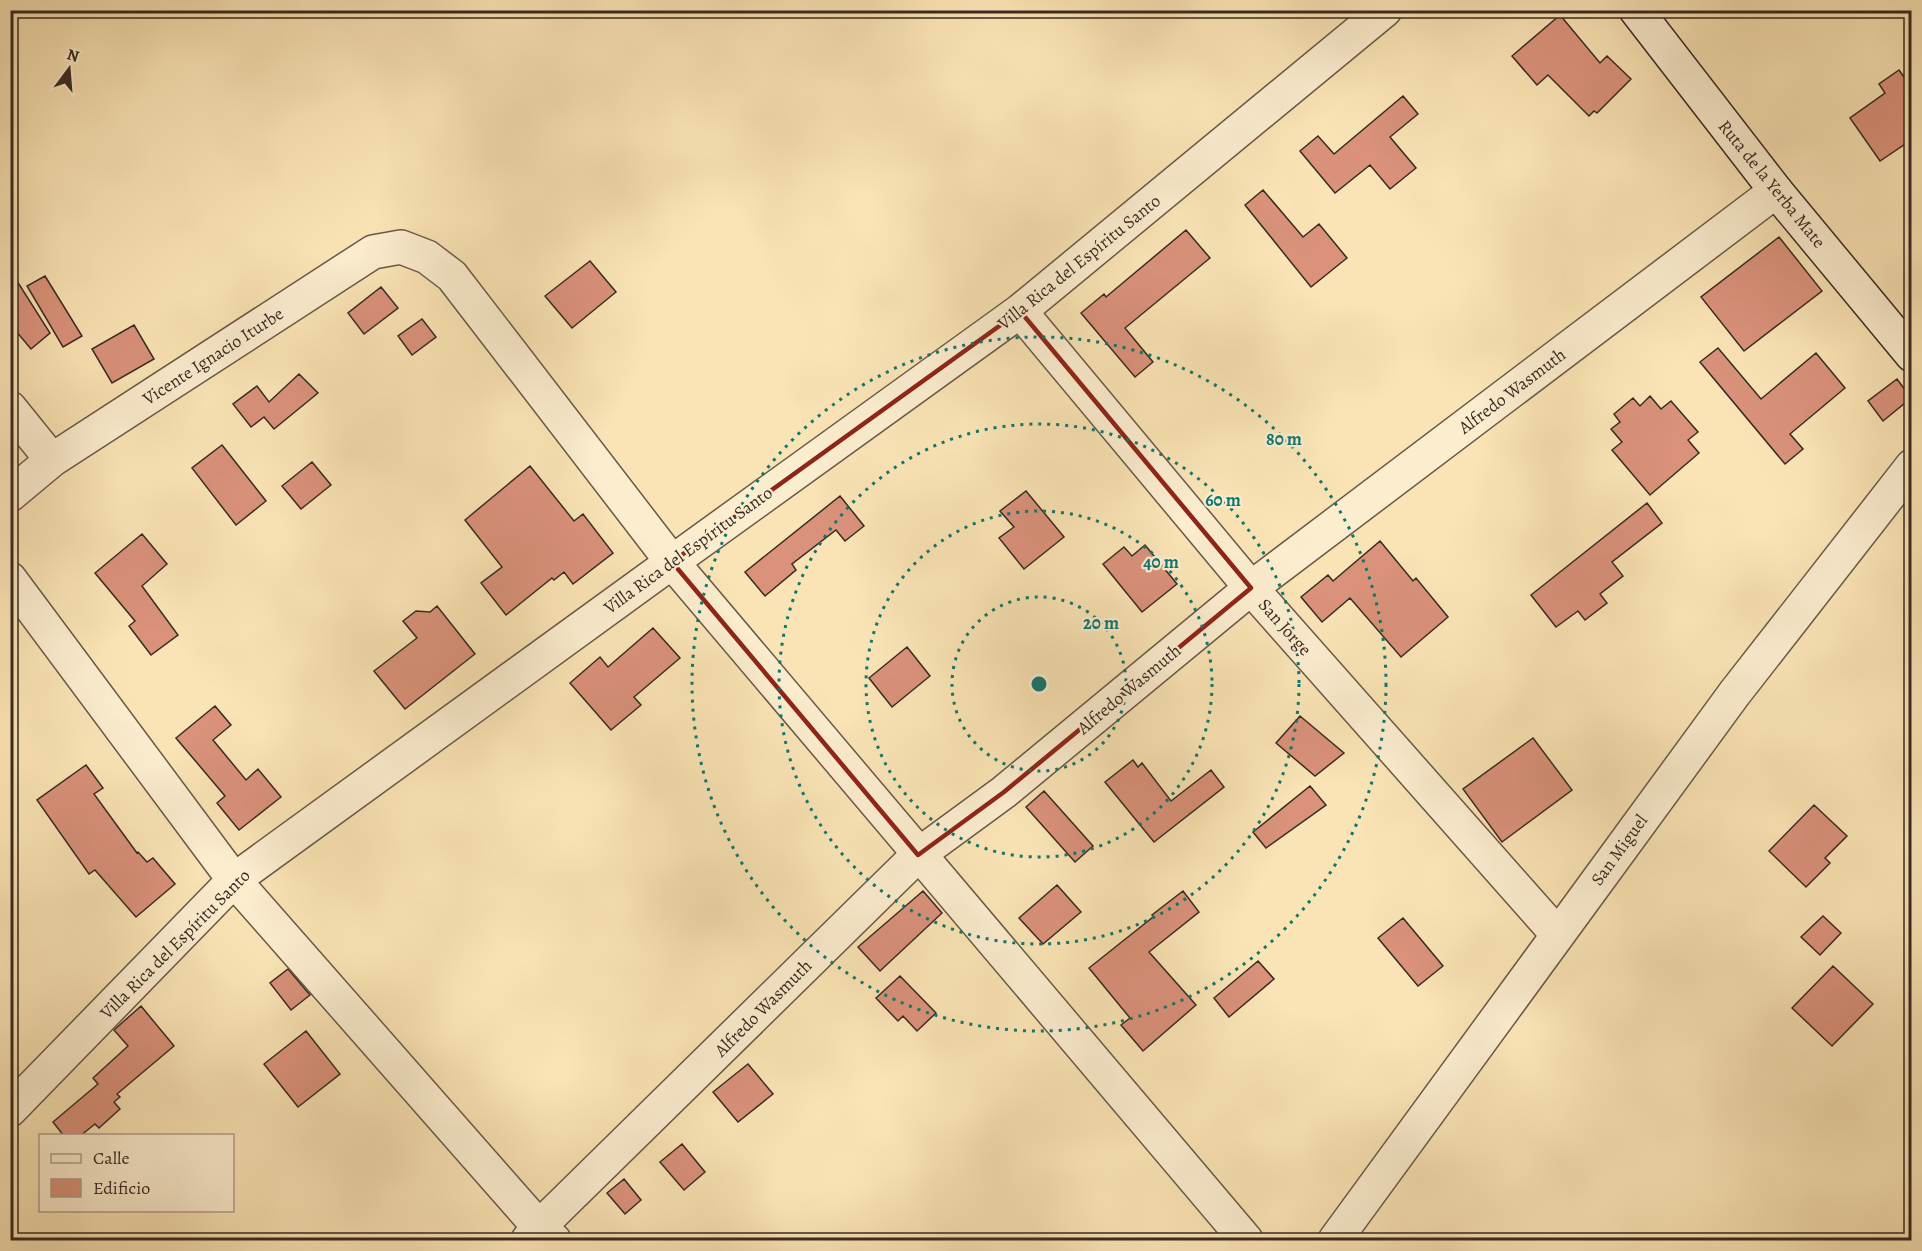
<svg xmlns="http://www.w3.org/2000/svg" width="1922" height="1251" font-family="Alegreya,serif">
<rect width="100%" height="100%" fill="#fae4b5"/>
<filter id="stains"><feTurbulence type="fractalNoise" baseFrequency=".00333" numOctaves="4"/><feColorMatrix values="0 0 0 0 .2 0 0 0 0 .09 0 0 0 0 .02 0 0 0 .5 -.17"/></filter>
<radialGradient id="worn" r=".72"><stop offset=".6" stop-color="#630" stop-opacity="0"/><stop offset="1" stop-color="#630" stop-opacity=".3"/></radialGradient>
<path fill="#da927b" stroke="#392a23" stroke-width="1.5" d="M 1560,15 L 1600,63 L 1607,56 L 1631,79 L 1597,113 L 1594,111 L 1589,116 L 1548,75 L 1537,85 L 1512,56 Z
M 1899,70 L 1911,87 L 1911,140 L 1880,161 L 1850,118 L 1885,93 L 1879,84 Z
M 1403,96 L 1418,114 L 1390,137 L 1416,168 L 1390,189 L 1370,165 L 1335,193 L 1300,151 L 1318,136 L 1334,154 Z
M 1263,190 L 1303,237 L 1319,224 L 1347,258 L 1311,287 L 1245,205 Z
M 1186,230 L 1210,258 L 1125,328 L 1153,362 L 1135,377 L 1081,313 L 1104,294 L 1106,297 Z
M 1779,237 L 1822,291 L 1744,351 L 1701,297 Z
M 590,261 L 616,292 L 572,328 L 545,296 Z
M 10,270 L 50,333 L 31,349 L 10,324 Z
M 45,276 L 82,336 L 63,347 L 27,286 Z
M 381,287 L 398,308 L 364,334 L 348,313 Z
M 422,319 L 436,337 L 412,355 L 398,336 Z
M 134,325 L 154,359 L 112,383 L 92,349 Z
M 1718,348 L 1761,399 L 1816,353 L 1845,388 L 1790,434 L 1803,449 L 1785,464 L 1700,362 Z
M 299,374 L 318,393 L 274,429 L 264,417 L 251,427 L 233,404 L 257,386 L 269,402 Z
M 1897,379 L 1911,398 L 1883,421 L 1868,401 Z
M 1650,396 L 1661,409 L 1671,401 L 1698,432 L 1688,440 L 1699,453 L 1650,495 L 1612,450 L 1622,442 L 1611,429 L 1620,422 L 1614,414 L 1633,398 L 1640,406 Z
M 222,445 L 266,501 L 236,525 L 192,468 Z
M 312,462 L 331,485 L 301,509 L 282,486 Z
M 530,466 L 574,521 L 583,514 L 613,553 L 573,584 L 564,572 L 554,580 L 552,578 L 506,615 L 481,583 L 502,567 L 465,520 Z
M 1026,491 L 1064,537 L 1024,569 L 999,538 L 1014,527 L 1000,511 Z
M 840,496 L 864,526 L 845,541 L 836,530 L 792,564 L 796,570 L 765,596 L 745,572 Z
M 1647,503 L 1662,523 L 1612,562 L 1623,576 L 1600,594 L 1607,603 L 1585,620 L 1578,611 L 1556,627 L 1531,595 Z
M 142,534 L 167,564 L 142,586 L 178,635 L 151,655 L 129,626 L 135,621 L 95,573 Z
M 1380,541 L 1413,581 L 1416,578 L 1448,617 L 1401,657 L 1350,598 L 1322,622 L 1301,597 L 1328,575 L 1333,581 Z
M 1145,545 L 1177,584 L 1142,612 L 1103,564 L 1124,547 L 1132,556 Z
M 437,606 L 475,654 L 405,709 L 374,671 L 417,638 L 403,621 L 416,611 L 430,612 Z
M 653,628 L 680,658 L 634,697 L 641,705 L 611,730 L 570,683 L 600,657 L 608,667 Z
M 907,647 L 930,676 L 892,707 L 869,678 Z
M 215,706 L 231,725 L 213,740 L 246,780 L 258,769 L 281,797 L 239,830 L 217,803 L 225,796 L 176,738 Z
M 1300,716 L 1344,753 L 1315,776 L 1276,743 Z
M 1533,738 L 1572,790 L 1502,842 L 1463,789 Z
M 1133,760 L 1138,767 L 1142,763 L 1171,801 L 1211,770 L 1224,787 L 1154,842 L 1105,782 Z
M 86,765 L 103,788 L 94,794 L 137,853 L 138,852 L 147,862 L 153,858 L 175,884 L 136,917 L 95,870 L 89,874 L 37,800 Z
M 1310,786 L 1326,805 L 1266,848 L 1253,832 Z
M 1044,791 L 1093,846 L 1075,862 L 1026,807 Z
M 1814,805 L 1847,836 L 1825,858 L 1830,863 L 1806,887 L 1769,851 Z
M 1057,885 L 1081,912 L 1043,944 L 1019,918 Z
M 923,891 L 942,913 L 880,971 L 858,947 Z
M 1183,891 L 1199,912 L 1149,952 L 1196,1005 L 1143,1051 L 1121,1025 L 1130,1018 L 1089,968 L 1153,917 L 1152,915 Z
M 1823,916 L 1841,933 L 1820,955 L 1801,937 Z
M 1403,918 L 1443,966 L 1418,986 L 1378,938 Z
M 1258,961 L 1274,979 L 1229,1017 L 1214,998 Z
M 1833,966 L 1873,1004 L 1832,1046 L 1792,1008 Z
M 288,969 L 310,995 L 291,1010 L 270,983 Z
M 900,976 L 936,1013 L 917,1031 L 903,1016 L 898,1021 L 876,998 Z
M 141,1006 L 174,1046 L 117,1094 L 120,1097 L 114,1102 L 120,1109 L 99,1128 L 95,1124 L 80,1136 L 64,1136 L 53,1122 L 98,1084 L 93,1078 L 128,1046 L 114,1030 Z
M 306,1031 L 340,1074 L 298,1107 L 264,1064 Z
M 748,1064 L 773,1094 L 738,1122 L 713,1092 Z
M 682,1144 L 705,1172 L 684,1190 L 660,1162 Z
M 624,1179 L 641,1200 L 625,1214 L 607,1193 Z"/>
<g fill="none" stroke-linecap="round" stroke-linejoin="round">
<defs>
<path id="street" d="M 1020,311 L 1251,588 L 1558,935
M 10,408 L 52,460
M 10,495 L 52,460 L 373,252 L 401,247 L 427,257 L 452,276 L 672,562 L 1246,1240
M 10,579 L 234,880 L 539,1227 L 554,1240
M 10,1110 L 234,880 L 672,562 L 1020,311 L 1385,10
M 528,1240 L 539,1227 L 918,855 L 1004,792 L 1251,588 L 1776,191
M 1335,1240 L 1734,694 L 1912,466"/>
<path id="secondary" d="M 1636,10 L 1776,191 L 1912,355"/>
</defs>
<use href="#street" stroke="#695848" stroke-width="36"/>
<use href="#secondary" stroke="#392a23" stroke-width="36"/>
<use href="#street" stroke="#fcedcf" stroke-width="33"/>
<use href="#secondary" stroke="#fcedcf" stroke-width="33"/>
</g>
<path fill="none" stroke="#8f2418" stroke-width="4.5" stroke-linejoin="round" d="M 1020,311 L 1251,588 L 1004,792 L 918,855 L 672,562 Z"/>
<g fill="none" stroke="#0f766e" stroke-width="3" stroke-dasharray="3 6">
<circle cx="1039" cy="684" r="87"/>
<circle cx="1039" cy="684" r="173"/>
<circle cx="1039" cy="684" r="260"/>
<circle cx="1039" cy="684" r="347"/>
</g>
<g text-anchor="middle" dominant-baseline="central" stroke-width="4.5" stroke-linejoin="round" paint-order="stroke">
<g font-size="18" fill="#392a23" stroke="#fcedcf">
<text transform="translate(1772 184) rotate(51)">Ruta de la Yerba Mate</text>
<text transform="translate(1079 262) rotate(-39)">Villa Rica del Espíritu Santo</text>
<text transform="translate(213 356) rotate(-33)">Vicente Ignacio Iturbe</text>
<text transform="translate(1512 391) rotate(-37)">Alfredo Wasmuth</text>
<text transform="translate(688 550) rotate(-36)">Villa Rica del Espíritu Santo</text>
<text transform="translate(1285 627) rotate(48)">San Jorge</text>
<text transform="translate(1129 689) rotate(-40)">Alfredo Wasmuth</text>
<text transform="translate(1619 850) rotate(-54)">San Miguel</text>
<text transform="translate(175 944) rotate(-45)">Villa Rica del Espíritu Santo</text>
<text transform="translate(763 1008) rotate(-45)">Alfredo Wasmuth</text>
</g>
</g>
<circle cx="1039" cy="684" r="9" fill="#0f766e" stroke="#fcedcf" stroke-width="3"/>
<g font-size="18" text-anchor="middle" font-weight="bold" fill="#0f766e" stroke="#fcedcf" stroke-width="4.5" stroke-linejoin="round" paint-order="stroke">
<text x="1284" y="445">80 m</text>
<text x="1223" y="506">60 m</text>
<text x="1161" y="568">40 m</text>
<text x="1101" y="629">20 m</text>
</g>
<rect width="1922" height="1251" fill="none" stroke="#fae4b5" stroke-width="36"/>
<rect x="12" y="12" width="1898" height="1227" fill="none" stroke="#392a23" stroke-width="3"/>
<rect x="18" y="18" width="1886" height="1215" fill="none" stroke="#392a23" stroke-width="1.5"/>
<rect x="39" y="1134" width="195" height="78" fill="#fcedcf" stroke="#ae9f8a" stroke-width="1.5"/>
<rect x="51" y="1154" width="30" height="9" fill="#fcedcf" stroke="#ae9f8a" stroke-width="1.5"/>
<text x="93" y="1164" font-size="18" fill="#392a23">Calle</text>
<rect x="51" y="1179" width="30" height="18" fill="#da927b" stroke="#ae9f8a" stroke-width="1.5"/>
<text x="93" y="1194" font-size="18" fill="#392a23">Edificio</text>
<g transform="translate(69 69) rotate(16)" stroke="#fcedcf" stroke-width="4.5" paint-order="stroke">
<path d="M0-4.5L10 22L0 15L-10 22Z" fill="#392a23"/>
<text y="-9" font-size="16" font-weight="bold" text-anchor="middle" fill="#392a23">N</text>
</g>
<rect width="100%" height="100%" filter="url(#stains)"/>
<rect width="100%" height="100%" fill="url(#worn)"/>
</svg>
